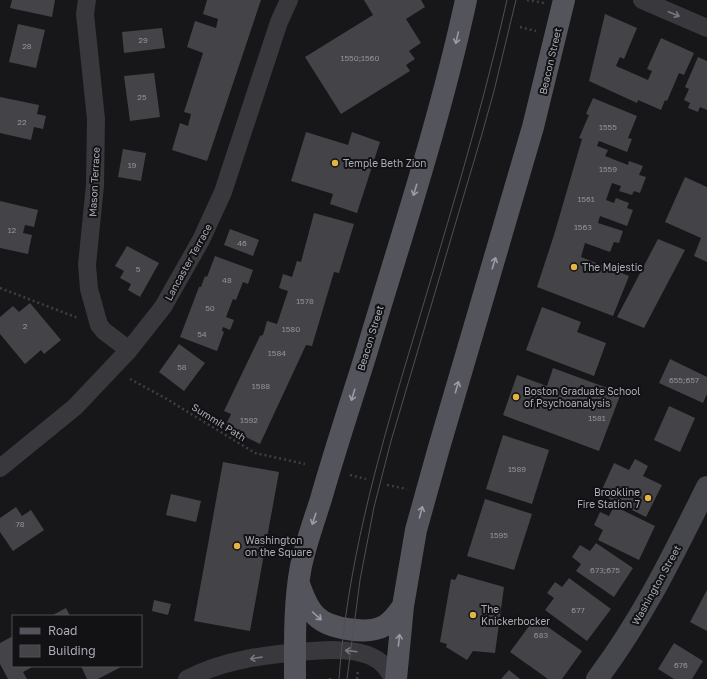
<svg xmlns="http://www.w3.org/2000/svg" width="707" height="679" font-family="'Golos Text',sans-serif">
<rect width="100%" height="100%" fill="#171618"/>
<path fill="#444448" d="M 12,0 L 55,0 L 52,17 L 10,8 Z
M 207,0 L 261,0 L 207,161 L 172,150 L 180,123 L 188,126 L 191,114 L 184,112 L 203,53 L 187,47 L 195,21 L 216,28 L 218,19 L 203,14 Z
M 364,0 L 421,0 L 425,7 L 406,19 L 421,43 L 409,51 L 415,59 L 406,65 L 410,71 L 341,114 L 305,57 L 373,15 Z
M 605,14 L 637,28 L 624,59 L 620,57 L 616,66 L 648,80 L 652,71 L 647,69 L 661,38 L 694,53 L 684,75 L 679,73 L 667,101 L 665,100 L 661,110 L 638,100 L 637,103 L 589,81 Z
M 18,24 L 45,30 L 36,68 L 9,62 Z
M 162,28 L 165,48 L 124,53 L 122,32 Z
M 698,57 L 707,61 L 707,110 L 700,107 L 698,112 L 688,108 L 690,103 L 684,100 L 689,89 L 685,87 Z
M 154,73 L 160,117 L 130,121 L 124,76 Z
M 0,97 L 39,105 L 37,114 L 46,116 L 43,129 L 34,127 L 31,140 L 0,133 Z
M 593,98 L 637,116 L 628,138 L 632,139 L 627,152 L 599,141 L 597,146 L 608,150 L 605,156 L 628,165 L 629,161 L 643,166 L 639,175 L 646,177 L 640,193 L 634,191 L 632,195 L 619,191 L 621,186 L 612,183 L 606,200 L 614,203 L 616,198 L 629,203 L 627,208 L 633,210 L 627,226 L 600,216 L 598,223 L 623,231 L 619,243 L 614,242 L 610,252 L 585,243 L 581,257 L 629,276 L 613,316 L 537,287 L 554,235 L 582,139 L 579,138 L 589,115 L 586,114 Z
M 306,132 L 348,145 L 352,132 L 380,142 L 357,213 L 330,204 L 333,194 L 291,181 Z
M 123,149 L 146,153 L 141,181 L 118,177 Z
M 685,177 L 707,187 L 707,262 L 694,256 L 701,238 L 665,222 Z
M 0,201 L 38,210 L 34,227 L 25,225 L 23,233 L 32,235 L 28,254 L 0,248 Z
M 314,213 L 354,224 L 339,273 L 334,272 L 312,346 L 306,345 L 260,444 L 225,427 L 231,414 L 224,411 L 260,336 L 263,335 L 267,321 L 277,324 L 288,291 L 279,288 L 283,274 L 292,277 L 297,261 L 301,262 Z
M 230,229 L 259,240 L 253,256 L 224,245 Z
M 658,239 L 685,250 L 644,328 L 617,317 Z
M 127,246 L 159,263 L 140,297 L 128,290 L 131,284 L 120,278 L 124,271 L 115,266 Z
M 215,256 L 253,270 L 248,284 L 243,282 L 236,300 L 233,299 L 226,317 L 234,320 L 230,330 L 223,327 L 222,331 L 224,332 L 217,351 L 180,337 L 199,287 L 201,287 L 205,276 L 207,277 Z
M 30,303 L 61,340 L 44,354 L 41,350 L 25,364 L 0,334 L 0,317 L 13,306 L 19,312 Z
M 542,307 L 581,322 L 577,332 L 606,343 L 594,376 L 526,350 Z
M 179,344 L 205,363 L 184,391 L 159,372 Z
M 670,359 L 707,377 L 707,394 L 703,403 L 659,383 Z
M 553,368 L 621,393 L 599,451 L 503,415 L 517,375 L 547,386 Z
M 669,406 L 695,418 L 680,452 L 654,440 Z
M 503,435 L 549,450 L 532,504 L 486,489 Z
M 635,459 L 648,466 L 643,476 L 662,485 L 646,517 L 600,494 L 614,463 L 629,470 Z
M 223,462 L 279,472 L 250,631 L 194,621 Z
M 171,494 L 201,501 L 196,522 L 166,515 Z
M 485,499 L 532,514 L 514,570 L 467,556 Z
M 614,506 L 655,526 L 639,560 L 598,540 L 603,530 L 594,525 L 600,512 L 609,516 Z
M 16,507 L 22,516 L 31,510 L 44,530 L 13,551 L 0,532 L 0,518 Z
M 596,543 L 633,568 L 614,597 L 576,571 L 581,564 L 572,557 L 580,545 L 590,551 Z
M 458,574 L 504,587 L 495,653 L 473,651 L 467,660 L 446,647 L 447,644 L 440,642 L 451,579 L 455,580 Z
M 569,578 L 611,609 L 587,641 L 545,610 L 554,598 L 547,593 L 555,582 L 562,587 Z
M 707,590 L 707,631 L 690,622 Z
M 154,600 L 171,604 L 168,615 L 152,611 Z
M 66,608 L 70,616 L 51,616 Z
M 535,618 L 582,651 L 562,679 L 548,679 L 510,652 Z
M 13,636 L 13,666 L 34,666 L 23,672 L 27,679 L 8,679 L 0,664 L 0,643 Z
M 674,643 L 703,661 L 692,679 L 674,679 L 658,669 Z
M 81,666 L 123,666 L 98,679 L 87,679 Z
M 509,670 L 520,679 L 501,679 Z"/>
<g fill="none" stroke-linecap="round" stroke-linejoin="round">
<path stroke="#3e3f44" stroke-width="2.5" stroke-dasharray="2 3" stroke-linecap="butt" d="M 527,0 L 544,3
M 520,27 L 536,31
M 0,288 L 78,318
M 130,379 L 165,398 L 255,453 L 305,464
M 350,475 L 366,479
M 387,485 L 407,489
M 330,679 L 330,678
M 357,679 L 358,670"/>
<path stroke="#38383d" stroke-width="18" d="M 87,0 L 85,14 L 96,119 L 95,185 L 87,265 L 89,289 L 99,325 L 104,331 L 129,350
M 642,0 L 707,28
M 0,468 L 75,407 L 129,350 L 163,307 L 201,240 L 223,192 L 279,22 L 289,0
M 187,679 C 225,659 270,654 312,651 C 328,650 345,649 361,653 C 376,656 387,666 393,679"/>
<path stroke="#46474d" stroke-width="22" d="M 597,679 C 643,618 673,555 707,487"/>
<path stroke="#54555c" stroke-width="22" d="M 299,584 C 303,595 307,608 316,616 C 329,629 368,635 384,626 C 392,622 398,613 403,606
M 295,679 C 295,642 294,603 301,566 C 306,543 314,521 321,499 C 335,450 351,402 366,354 C 401,237 440,120 466,0
M 396,679 L 403,606 L 416,530 L 438,451 L 533,127 L 564,0"/>
<path stroke="#4f5056" stroke-width="1" d="M 339,679 C 347,567 376,463 408,356 C 443,238 480,120 507,0
M 347,679 L 360,580 L 374,507 L 391,441 L 482,134 L 494,91 L 516,0"/>
</g>
<defs><path id="oneway-shaft" d="M-6 0H5M1.5-3L5.5 0L1.5 3" fill="none" stroke-width="1.6" stroke-linecap="round" stroke-linejoin="round"/></defs>
<g stroke="#777880">
<use href="#oneway-shaft" transform="translate(674 14) rotate(23)"/>
<use href="#oneway-shaft" transform="translate(351 651) rotate(-173)"/>
<use href="#oneway-shaft" transform="translate(256 658) rotate(172)"/>
</g>
<g stroke="#999ba5">
<use href="#oneway-shaft" transform="translate(457 38) rotate(103)"/>
<use href="#oneway-shaft" transform="translate(415 190) rotate(107)"/>
<use href="#oneway-shaft" transform="translate(494 263) rotate(-73)"/>
<use href="#oneway-shaft" transform="translate(457 387) rotate(-74)"/>
<use href="#oneway-shaft" transform="translate(353 395) rotate(107)"/>
<use href="#oneway-shaft" transform="translate(421 512) rotate(-75)"/>
<use href="#oneway-shaft" transform="translate(314 519) rotate(108)"/>
<use href="#oneway-shaft" transform="translate(317 616) rotate(42)"/>
<use href="#oneway-shaft" transform="translate(399 640) rotate(-84)"/>
</g>
<g fill="#e3b444" stroke="#121113" stroke-width="1.5">
<circle cx="335" cy="163" r="4"/>
<circle cx="574" cy="267" r="4"/>
<circle cx="516" cy="397" r="4"/>
<circle cx="648" cy="498" r="4"/>
<circle cx="237" cy="546" r="4"/>
<circle cx="473" cy="615" r="4"/>
</g>
<g text-anchor="middle" dominant-baseline="central" stroke-width="4" stroke-linejoin="round" paint-order="stroke">
<g font-size="8" fill="#90939b">
<text x="143" y="40">29</text>
<text x="27" y="46">28</text>
<text x="360" y="58">1550;1560</text>
<text x="142" y="97">25</text>
<text x="22" y="122">22</text>
<text x="608" y="127">1555</text>
<text x="132" y="165">19</text>
<text x="608" y="169">1559</text>
<text x="586" y="199">1561</text>
<text x="583" y="227">1563</text>
<text x="12" y="230">12</text>
<text x="242" y="243">46</text>
<text x="138" y="269">5</text>
<text x="227" y="280">48</text>
<text x="305" y="301">1578</text>
<text x="210" y="308">50</text>
<text x="25" y="326">2</text>
<text x="291" y="329">1580</text>
<text x="202" y="334">54</text>
<text x="277" y="353">1584</text>
<text x="182" y="367">58</text>
<text x="684" y="380">655;657</text>
<text x="261" y="386">1588</text>
<text x="597" y="418">1581</text>
<text x="249" y="420">1592</text>
<text x="517" y="469">1589</text>
<text x="20" y="524">78</text>
<text x="499" y="535">1595</text>
<text x="605" y="570">673;675</text>
<text x="578" y="610">677</text>
<text x="541" y="635">683</text>
<text x="681" y="665">676</text>
</g>
<g font-size="10" fill="#aaadb7" stroke="#121113">
<text transform="translate(550 61) rotate(-77)">Beacon Street</text>
<text transform="translate(94 182) rotate(-87)">Mason Terrace</text>
<text transform="translate(188 262) rotate(-61)">Lancaster Terrace</text>
<text transform="translate(370 338) rotate(-73)">Beacon Street</text>
<text transform="translate(219 422) rotate(32)">Summit Path</text>
<text transform="translate(656 585) rotate(-61)">Washington Street</text>
</g>
<g font-size="10" fill="#aaadb7" stroke="#121113" text-anchor="start">
<text x="343" y="163">Temple Beth Zion</text>
<text x="582" y="267">The Majestic</text>
<text x="524" y="391">Boston Graduate School<tspan x="524" dy="12">of Psychoanalysis</tspan></text>
<text x="640" y="492" text-anchor="end">Brookline<tspan x="640" dy="12">Fire Station 7</tspan></text>
<text x="245" y="540">Washington<tspan x="245" dy="12">on the Square</tspan></text>
<text x="481" y="609">The<tspan x="481" dy="12">Knickerbocker</tspan></text>
</g>
</g>
<rect x="12" y="615" width="130" height="52" fill="#121113" stroke="#4f4f55"/>
<rect x="20" y="628" width="20" height="6" fill="#54555c" stroke="#4f4f55"/>
<text x="48" y="635" font-size="12" fill="#aaadb7">Road</text>
<rect x="20" y="645" width="20" height="12" fill="#444448" stroke="#4f4f55"/>
<text x="48" y="655" font-size="12" fill="#aaadb7">Building</text>
</svg>
